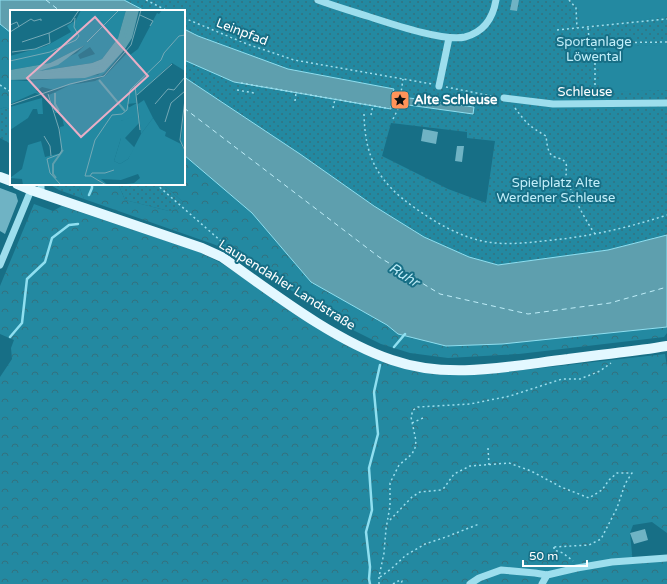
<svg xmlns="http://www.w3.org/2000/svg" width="667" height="584" font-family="'Varela Round',sans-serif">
<defs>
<pattern id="grass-dots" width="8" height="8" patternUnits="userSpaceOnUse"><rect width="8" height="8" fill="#2389a1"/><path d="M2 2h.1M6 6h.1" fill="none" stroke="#33717f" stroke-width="1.8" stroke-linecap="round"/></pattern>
<pattern id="forest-crowns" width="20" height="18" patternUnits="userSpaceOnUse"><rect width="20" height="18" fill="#2389a1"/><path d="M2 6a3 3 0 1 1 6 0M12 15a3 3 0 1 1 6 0" fill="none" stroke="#33717f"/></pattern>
</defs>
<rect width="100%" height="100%" fill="#176f86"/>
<path fill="url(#grass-dots)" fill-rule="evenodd" d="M 124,0 L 667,0 L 667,235 L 608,250 L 498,265 L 469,257 L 424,237 L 374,206 L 300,154 L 184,77 L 184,60 L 234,82 L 390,109 L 392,104 L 394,103 L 473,114 L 474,107 L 395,96 L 393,93 L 394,89 L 288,69 L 198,36 L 184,29 L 184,11 L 145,11 ZM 391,123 L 467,132 L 467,138 L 495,141 L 486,203 L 448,189 L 382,156 Z
M 5,107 L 11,110 L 11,144 L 0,138 L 0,109 Z
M 49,184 L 78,184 L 84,199 L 59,190 Z
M 119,184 L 163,184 L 183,202 L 178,209 L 169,211 L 125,200 L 119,186 Z"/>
<path fill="url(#forest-crowns)" d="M 0,24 L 11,33 L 11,110 L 5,107 L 0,109 Z
M 184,155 L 252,213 L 311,282 L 387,325 L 398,334 L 446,346 L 502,344 L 667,327 L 667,333 L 664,337 L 519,354 L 448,358 L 410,353 L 381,344 L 351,329 L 232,252 L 213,244 L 84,199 L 78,184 L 119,184 L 119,186 L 125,200 L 169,211 L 178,209 L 183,202 L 163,184 L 184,184 Z
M 34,204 L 53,211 L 62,206 L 199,252 L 221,263 L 319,328 L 353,347 L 399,367 L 442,375 L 487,374 L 665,354 L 667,367 L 667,533 L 652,522 L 633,525 L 630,533 L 633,564 L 667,560 L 667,584 L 0,584 L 0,377 L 12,359 L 11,348 L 14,340 L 0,334 L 0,286 Z"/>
<path fill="#2389a1" d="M 571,0 L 667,0 L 667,17 L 580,26 L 578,8 Z
M 667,45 L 667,90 L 599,92 L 598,46 Z"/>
<path fill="#5e9fae" stroke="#8fdff0" d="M 0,0 L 124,0 L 145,11 L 11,11 L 11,33 L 0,24 Z
M 184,29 L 198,36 L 288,69 L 394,89 L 393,93 L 395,96 L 474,107 L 473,114 L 394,103 L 391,106 L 391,109 L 234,82 L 184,60 Z
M 184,77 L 300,154 L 374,206 L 424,237 L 469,257 L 498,265 L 608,250 L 667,235 L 667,327 L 502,344 L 446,346 L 398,334 L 387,325 L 311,282 L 252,213 L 184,155 Z"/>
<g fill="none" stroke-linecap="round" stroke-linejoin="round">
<path stroke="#8fdff0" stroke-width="2.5" d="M 89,195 L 92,188 L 92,184
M 10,337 L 22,323 L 27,279 L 45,262 L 52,238 L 69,225 L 78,224
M 394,347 L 405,334
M 370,584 L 369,579 L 370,567 L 366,532 L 372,510 L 369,468 L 378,434 L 374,392 L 380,365"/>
<path stroke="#beedf8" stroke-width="1" stroke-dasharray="5 4" stroke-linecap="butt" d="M 46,0 L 60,11
M 184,108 L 379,257 L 440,294 L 528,314 L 610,303 L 667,287"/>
</g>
<path fill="#6fb3c4" d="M 512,0 L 519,0 L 517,11 L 510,10 Z
M 423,129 L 438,132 L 436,144 L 421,141 Z
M 457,146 L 464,146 L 462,162 L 455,161 Z
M 0,188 L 16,194 L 18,201 L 5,234 L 0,231 Z
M 645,529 L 648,540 L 634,544 L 630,533 Z"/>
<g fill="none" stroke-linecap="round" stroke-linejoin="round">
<path stroke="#9ddeed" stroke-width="1.5" stroke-dasharray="2 3" stroke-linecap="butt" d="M 146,0 L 168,11
M 569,0 L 576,8 L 577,28
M 184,18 L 247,44 L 294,60 L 432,84
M 588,28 L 590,48
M 557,30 L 667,19
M 590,43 L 667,42
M 595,43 L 595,91
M 241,83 L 386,108
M 0,85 L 11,92
M 446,87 L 497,97
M 237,90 L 254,93
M 295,101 L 296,93
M 333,108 L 335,99
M 515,108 C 527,124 529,126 546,136 C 547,142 547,155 555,157 C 560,159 562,158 566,163 C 567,167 566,169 566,173 C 566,184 588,226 596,235
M 364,114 C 365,158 378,182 415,208 C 436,223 462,238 488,242 C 506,245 525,243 543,241 C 587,237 624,229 667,215
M 371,115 L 373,105
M 393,119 L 399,107 L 403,79
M 156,184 L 222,242 L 224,248
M 412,423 L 423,418
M 488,448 L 489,465
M 390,520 L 412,497 L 420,492 L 440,490 L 444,488 L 454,474 L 470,466 L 509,463 L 531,471 L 561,487 L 589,498 L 602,490 L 609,480 L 617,473 L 632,473 L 625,484 L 617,508 L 601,539 L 589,545 L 554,547
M 554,547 L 554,550 L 563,553 L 573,561
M 380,577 L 391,569 L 406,555 L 425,544 L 446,537 L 479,524
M 379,584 L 379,577 L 384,553 L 386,529 L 390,506 L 390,483 L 399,465 L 412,454 L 415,448 L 416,441 L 411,417 L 413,410 L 418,407 L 470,404 L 510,396 L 562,379 L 580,379 L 600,371 L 611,363
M 393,584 L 400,580 L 402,581 L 401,584"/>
<path stroke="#9ddeed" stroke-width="7" d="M 318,0 C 334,6 351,11 367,16 C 389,23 444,42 465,37 C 484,32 493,18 496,0
M 439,86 L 449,38
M 504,98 L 553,104 L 667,103
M 41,193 L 41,184
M 0,265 L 31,190
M 470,584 L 479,578 L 501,570 L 535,573 L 547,575 L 577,568 L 612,562 L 667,558
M 542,584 L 547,575"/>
<path stroke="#e3f8ff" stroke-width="10" d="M 0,177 L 11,181
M 17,184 L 31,190 L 202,248 L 222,257 C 273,293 333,340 392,360 C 449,380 510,366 568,359 C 601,354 634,352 667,346"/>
</g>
<defs>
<symbol id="sight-square" viewBox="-11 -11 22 22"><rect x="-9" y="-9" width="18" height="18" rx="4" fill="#ff9359" stroke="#176f86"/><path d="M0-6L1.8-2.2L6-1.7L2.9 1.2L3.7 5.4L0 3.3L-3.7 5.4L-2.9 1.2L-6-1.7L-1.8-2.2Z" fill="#111"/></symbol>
</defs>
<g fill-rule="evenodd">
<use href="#sight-square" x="389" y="89" width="22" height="22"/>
</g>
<g text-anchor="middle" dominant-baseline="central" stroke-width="4" stroke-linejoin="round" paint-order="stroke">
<g font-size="13" fill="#fff" stroke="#176f86">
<text transform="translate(242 32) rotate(21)">Leinpfad</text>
<text x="585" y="92">Schleuse</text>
<text transform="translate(287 285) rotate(32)">Laupendahler Landstraße</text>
</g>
<g font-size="13" fill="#c2effa" stroke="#176f86">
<text x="594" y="42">Sportanlage<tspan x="594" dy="15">Löwental</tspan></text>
<text x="556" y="183">Spielplatz Alte<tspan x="556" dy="15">Werdener Schleuse</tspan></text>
</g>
<g font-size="13" font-weight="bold" fill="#fff" stroke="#176f86" text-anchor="start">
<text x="414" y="100">Alte Schleuse</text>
</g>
<g font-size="14" font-style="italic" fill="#beedf8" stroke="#176f86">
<text transform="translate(404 275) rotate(32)">Ruhr</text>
</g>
</g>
<g transform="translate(10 10)">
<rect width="175" height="175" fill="#176f86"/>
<path d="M 71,0 L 116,0 L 108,28 L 92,49 L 82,53 L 29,61 L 67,43 L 75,35 L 40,53 L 0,60 L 0,46 L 36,36 L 61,22 L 57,16 L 66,10 ZM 80,37 L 85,44 L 70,49 L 68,45 ZM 134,90 L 143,108 L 131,124 L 128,94 ZM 175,91 L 175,140 L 171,132 ZM 127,93 L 129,113 L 115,128 L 125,138 L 118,149 L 110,154 L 104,151 L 111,128 L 111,111 L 116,108 L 118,98 Z" fill="#2389a1" fill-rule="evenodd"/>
<path d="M 152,0 L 175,0 L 175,61 L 162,53 L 126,86 L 127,93 L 117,94 L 125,106 L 111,111 L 111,128 L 104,151 L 110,154 L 118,149 L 131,124 L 143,108 L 150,119 L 156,122 L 155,126 L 171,134 L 175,142 L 175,175 L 108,175 L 124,173 L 130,168 L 128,164 L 111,170 L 91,169 L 98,175 L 13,175 L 12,169 L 0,168 L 12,159 L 18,135 L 31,131 L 35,147 L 51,143 L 50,117 L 54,116 L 51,103 L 45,103 L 39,85 L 60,75 L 85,71 L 96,65 L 117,43 L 120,45 L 128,39 L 147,3 L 149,4 ZM 115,39 L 95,63 L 91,66 L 44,80 L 32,77 L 26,81 L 32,85 L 25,83 L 0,94 L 0,70 L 17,71 L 88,65 ZM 32,88 L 33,104 L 28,104 L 27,99 L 23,99 L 18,108 L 0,120 L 0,97 Z" fill="#2389a1"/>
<path d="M 75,0 L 94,0 L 78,17 L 69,10 Z" fill="#2389a1"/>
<path d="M 116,0 L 129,0 L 122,28 L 115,39 L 94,62 L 75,68 L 0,70 L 0,60 L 40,53 L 75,35 L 48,55 L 29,61 L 82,53 L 92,49 L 108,28 Z" fill="#5e9fae"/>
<path fill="none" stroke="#5e9fae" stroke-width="2" d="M 0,65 L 89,57 L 100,51 L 113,33 L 122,0M 89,70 L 115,101M 45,83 L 45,94 L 49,101M 46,168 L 43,164 L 43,154 L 53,140"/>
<path fill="none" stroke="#74a9b6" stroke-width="1" d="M 130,5 L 143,11 L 140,16M 0,15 L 7,12 L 9,17M 0,22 L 21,9 L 24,11 L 31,9 L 31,11M 12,32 L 39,23M 77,32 L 109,0M 2,42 L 25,39 L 40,33 L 39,23 L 61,12 L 69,0M 0,51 L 40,42 L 66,30 L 69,26 L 64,17 L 65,8M 125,76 L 130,120M 38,84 L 49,119 L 52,140 L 50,144 L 37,149 L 40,163 L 51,175M 127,85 L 162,54M 175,89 L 170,130 L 175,141M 145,94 L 158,79 L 164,80 L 175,67M 0,95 L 60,74 L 94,66 L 121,35 L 131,0M 155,112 L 161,93 L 175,81M 34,126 L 40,136 L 41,146M 80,166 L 82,163 L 95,163 L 104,160M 96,175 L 81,166 L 75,166 L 85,130 L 102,105 L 112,104 L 117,100 L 120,80 L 151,50 L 154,43 L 169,26 L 175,25"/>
<path fill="#eaaec6" fill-opacity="0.15" stroke="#eaaec6" stroke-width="2" d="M 85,7 L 138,66 L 71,127 L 17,68 Z"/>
<rect width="175" height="175" fill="none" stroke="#fff" stroke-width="2"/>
</g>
<path d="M523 560v6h64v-6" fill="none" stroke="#ffffff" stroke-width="2"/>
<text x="529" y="560" font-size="12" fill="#ffffff" stroke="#176f86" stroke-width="3" paint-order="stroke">50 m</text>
</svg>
